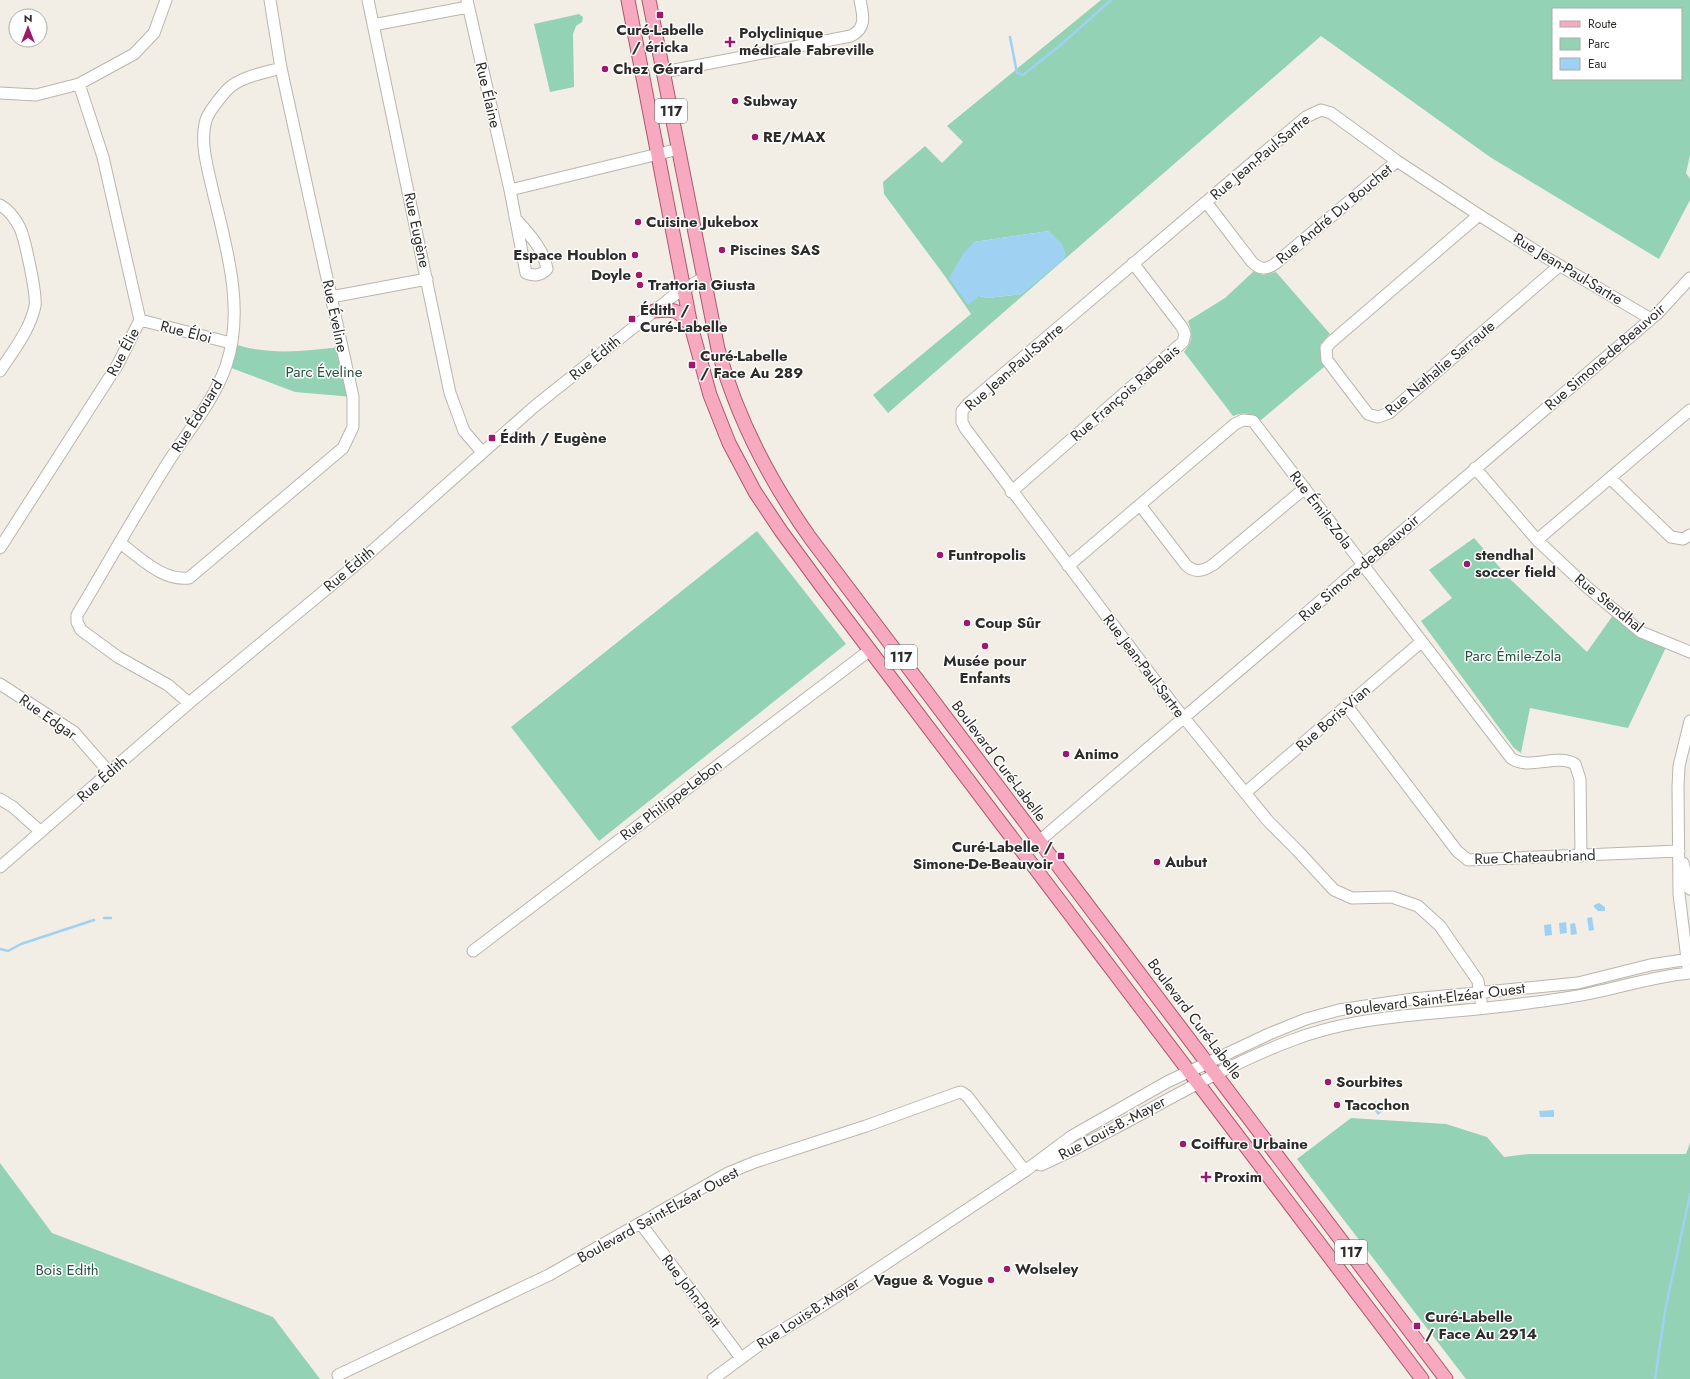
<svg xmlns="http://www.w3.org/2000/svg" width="1690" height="1379" font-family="Jost,sans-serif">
<rect width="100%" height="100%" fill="#f3eee5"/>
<path fill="#93d2b4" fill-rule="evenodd" d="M 1101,0 L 1690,0 L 1690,155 L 1686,173 L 1690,179 L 1690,200 L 1659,259 L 1490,157 L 1321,36 L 888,413 L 873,395 L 971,314 L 944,275 L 884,194 L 883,182 L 925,146 L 942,163 L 963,142 L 947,126 ZM 1553,9 L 1681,9 L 1681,79 L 1553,79 ZM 1049,231 L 1022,294 L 988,298 L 979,296 L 974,242 Z
M 579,14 L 583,17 L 582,22 L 576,26 L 573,34 L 574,87 L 550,92 L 534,24 Z
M 1254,271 L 1263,275 L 1276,272 L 1330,334 L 1320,345 L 1324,367 L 1261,420 C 1251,414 1245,411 1233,416 L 1184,352 C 1193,341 1193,335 1188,321 L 1225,298 Z
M 231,343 C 268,356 303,351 341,347 L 353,397 L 295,392 L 226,366 Z
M 757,531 L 846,644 L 599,841 L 511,727 Z
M 1474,538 L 1509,578 L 1587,652 L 1616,611 L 1668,643 L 1628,728 L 1530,708 L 1521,753 L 1514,748 L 1421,621 L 1452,598 L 1429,570 Z
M 1351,1118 L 1446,1124 L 1487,1137 L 1504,1157 L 1529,1154 L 1686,1154 L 1690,1143 L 1690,1379 L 1466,1379 L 1297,1159 Z
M 0,1163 L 52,1233 L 273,1317 L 320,1379 L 0,1379 Z"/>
<path fill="#9fd1f3" d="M 1049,231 L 1062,244 L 1066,254 L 1063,260 L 1022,294 L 988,298 L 979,296 L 968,305 L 949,278 L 963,254 L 974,242 Z
M 1599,903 L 1605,907 L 1605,911 L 1598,911 L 1594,907 L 1594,905 Z
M 1592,917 L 1594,930 L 1589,931 L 1587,918 Z
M 1566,922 L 1567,933 L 1560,934 L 1559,923 Z
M 1575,923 L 1577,934 L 1571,935 L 1570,924 Z
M 1551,924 L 1552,935 L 1545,936 L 1544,925 Z
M 1375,1101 L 1383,1111 L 1378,1115 L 1370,1105 Z
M 1554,1110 L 1554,1117 L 1540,1117 L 1539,1111 Z"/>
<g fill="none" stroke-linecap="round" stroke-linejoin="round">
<path stroke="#9fd1f3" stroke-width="2.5" d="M 1010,37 L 1017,73 L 1023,75 L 1063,43 L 1111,0
M 104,918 L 111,918
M 0,949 L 8,951 L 21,944 L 94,920
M 1655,1379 L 1665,1311 L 1690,1194"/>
<defs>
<path id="minor" d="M 368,0 L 450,393 L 464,431 L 482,452
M 467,0 L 510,190 L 526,273 C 533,276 541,276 547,269 C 544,249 528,233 515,218
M 373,25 L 468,7
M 664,72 L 851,36 C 867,28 863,15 860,0
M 0,93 L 36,95 L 79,84 L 134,54 L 154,33 L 166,0
M 510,190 L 679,149
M 1206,202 L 1252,262 C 1260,270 1267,270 1276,263 L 1397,161
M 0,205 C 9,210 15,218 20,228 C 25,239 37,295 35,306 C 30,330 13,351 0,371
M 1479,215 L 1330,343 L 1326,348 L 1327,360 L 1368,414 L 1378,417 L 1389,413 L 1559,266
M 331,297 L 427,279
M 140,320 L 231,343
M 1475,468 L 1537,540 L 1588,588 L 1641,632 L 1690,652
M 1610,478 L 1671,537 L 1683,539 L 1690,535
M 1011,492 L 1183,342 L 1185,334 L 1182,327 L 1133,263
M 1140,505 L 1186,565 C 1195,574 1204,571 1214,564 L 1305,488
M 1537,540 L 1690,410
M 120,543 C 141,558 162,581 189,578 L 343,448 L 353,427 L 353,397 L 281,68 L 270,0
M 0,548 L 118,364 L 140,320 L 103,157 L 79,84
M 1068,566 L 1235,424 L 1243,420 L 1253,421 L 1511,758 C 1529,771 1556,753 1575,764 L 1580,779 L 1581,856
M 0,684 L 74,732 L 109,772
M 189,703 L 168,685 L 118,657 L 81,630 L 77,622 L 77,615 C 107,565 136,513 167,464 C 187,432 214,401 226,366 C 245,311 227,249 214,196 C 209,173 199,143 206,120 C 209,111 220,98 226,91 C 238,77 264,73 281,68
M 1347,706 L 1457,851 L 1468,860 L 1679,851
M 1245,793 L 1421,642
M 0,799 L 13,807 L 41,832
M 1024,854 L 1658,313 L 1690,278
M 1683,863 L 1690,889
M 0,867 L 189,703 L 364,558 L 535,406 L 673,296 L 703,278
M 473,951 L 870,650
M 1688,967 L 1679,894 L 1678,787 L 1679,766 L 1690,721
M 1482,1008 L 1478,981 L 1440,926 L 1418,906 L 1392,897 L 1352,898 L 1334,890 L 1297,850 L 1268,821 L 1172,703 L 965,428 L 962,422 L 962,411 L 968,404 L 1306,117 L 1321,110 L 1331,113 L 1397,161 L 1479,215 L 1547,258 L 1651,319
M 1041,1165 C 1126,1127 1203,1074 1290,1041 C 1364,1012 1443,1015 1521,1004 C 1545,1001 1569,998 1592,993 C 1625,986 1657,976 1690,973
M 641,1224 L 741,1358
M 338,1375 L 549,1275 L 728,1173 L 755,1162 L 866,1126 L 957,1093 L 961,1092 L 967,1096 L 1025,1171
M 713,1379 L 766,1340 L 822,1306 L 1025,1171 L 1072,1136 L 1167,1082 L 1269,1034 L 1306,1019 L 1339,1010 L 1413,999 L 1578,983 L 1650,965 L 1690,959"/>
<path id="major" d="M 628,0 L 691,326 L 710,395 L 729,443 L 755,492 L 781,531 L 822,587 L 1422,1379
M 649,0 L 718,349 C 737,419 769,480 811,539 L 1446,1379
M 654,311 C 674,309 678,309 690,325"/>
</defs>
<use href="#minor" stroke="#bab5ad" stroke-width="13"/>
<use href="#major" stroke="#ad586f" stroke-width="15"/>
<use href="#minor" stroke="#fff" stroke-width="11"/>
<use href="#major" stroke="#f7a9bf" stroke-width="13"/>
</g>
<g fill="#9c196c" stroke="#fff" stroke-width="1.5">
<rect x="656" y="11" width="8" height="8" rx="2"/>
<path d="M728 36h4v4h4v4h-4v4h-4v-4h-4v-4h4z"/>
<circle cx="605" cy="69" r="4"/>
<circle cx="735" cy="101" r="4"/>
<circle cx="755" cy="137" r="4"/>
<circle cx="638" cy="222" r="4"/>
<circle cx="722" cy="250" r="4"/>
<circle cx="635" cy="255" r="4"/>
<circle cx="639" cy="275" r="4"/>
<circle cx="640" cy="285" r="4"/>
<rect x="628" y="315" width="8" height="8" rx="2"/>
<rect x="688" y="361" width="8" height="8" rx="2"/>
<rect x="488" y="434" width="8" height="8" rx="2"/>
<circle cx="940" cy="555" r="4"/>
<circle cx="1467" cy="564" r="4"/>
<circle cx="967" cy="623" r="4"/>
<circle cx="985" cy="646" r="4"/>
<circle cx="1066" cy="754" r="4"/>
<rect x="1057" y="852" width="8" height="8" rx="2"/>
<circle cx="1157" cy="862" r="4"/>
<circle cx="1328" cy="1082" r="4"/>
<circle cx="1337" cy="1105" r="4"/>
<circle cx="1183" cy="1144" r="4"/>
<path d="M1204 1171h4v4h4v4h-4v4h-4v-4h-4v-4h4z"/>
<circle cx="1007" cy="1269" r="4"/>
<circle cx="991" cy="1280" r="4"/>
<rect x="1413" y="1322" width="8" height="8" rx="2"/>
</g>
<g text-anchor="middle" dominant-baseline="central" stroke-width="3" stroke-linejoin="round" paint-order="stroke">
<g fill="#fff" stroke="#6d6b69" stroke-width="1">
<rect x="655" y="99" width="32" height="24" rx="3"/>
<rect x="885" y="645" width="32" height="24" rx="3"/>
<rect x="1335" y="1240" width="32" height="24" rx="3"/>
</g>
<g font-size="14" font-weight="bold" fill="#2e2c29">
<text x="671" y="111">117</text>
<text x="901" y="657">117</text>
<text x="1351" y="1252">117</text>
</g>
<g font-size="15" font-weight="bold" fill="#2e2c29" stroke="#fff" text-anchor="start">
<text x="660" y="30" text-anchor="middle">Curé-Labelle<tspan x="660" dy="17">/ éricka</tspan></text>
<text x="739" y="33">Polyclinique<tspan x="739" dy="17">médicale Fabreville</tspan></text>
<text x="613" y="69">Chez Gérard</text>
<text x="743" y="101">Subway</text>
<text x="763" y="137">RE/MAX</text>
<text x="646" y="222">Cuisine Jukebox</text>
<text x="730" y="250">Piscines SAS</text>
<text x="627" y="255" text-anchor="end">Espace Houblon</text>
<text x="631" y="275" text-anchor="end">Doyle</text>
<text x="648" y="285">Trattoria Giusta</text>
<text x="640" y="310">Édith /<tspan x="640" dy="17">Curé-Labelle</tspan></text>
<text x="700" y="356">Curé-Labelle<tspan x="700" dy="17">/ Face Au 289</tspan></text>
<text x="500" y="438">Édith / Eugène</text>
<text x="948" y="555">Funtropolis</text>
<text x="1475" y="555">stendhal<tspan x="1475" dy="17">soccer field</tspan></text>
<text x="975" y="623">Coup Sûr</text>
<text x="985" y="661" text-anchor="middle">Musée pour<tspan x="985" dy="17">Enfants</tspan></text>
<text x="1074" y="754">Animo</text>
<text x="1053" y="847" text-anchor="end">Curé-Labelle /<tspan x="1053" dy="17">Simone-De-Beauvoir</tspan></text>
<text x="1165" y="862">Aubut</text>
<text x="1336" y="1082">Sourbites</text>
<text x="1345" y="1105">Tacochon</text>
<text x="1191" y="1144">Coiffure Urbaine</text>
<text x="1214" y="1177">Proxim</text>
<text x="1015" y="1269">Wolseley</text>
<text x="983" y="1280" text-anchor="end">Vague &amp; Vogue</text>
<text x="1425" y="1317">Curé-Labelle<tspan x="1425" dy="17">/ Face Au 2914</tspan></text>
</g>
<g font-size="15" fill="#2e2c29" stroke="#fff">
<text transform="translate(488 95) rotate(77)">Rue Élaine</text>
<text transform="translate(1260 157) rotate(-40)">Rue Jean-Paul-Sartre</text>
<text transform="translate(1334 214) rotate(-40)">Rue André Du Bouchet</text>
<text transform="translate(417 230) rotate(78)">Rue Eugène</text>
<text transform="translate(1568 269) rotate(31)">Rue Jean-Paul-Sartre</text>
<text transform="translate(335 316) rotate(78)">Rue Éveline</text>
<text transform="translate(186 332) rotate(14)">Rue Éloi</text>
<text transform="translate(123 352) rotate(-62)">Rue Élie</text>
<text transform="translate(1605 357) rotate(-41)">Rue Simone-de-Beauvoir</text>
<text transform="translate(595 358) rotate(-39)">Rue Édith</text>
<text transform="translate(1014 367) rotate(-41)">Rue Jean-Paul-Sartre</text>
<text transform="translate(1440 368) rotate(-40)">Rue Nathalie Sarraute</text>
<text transform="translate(1125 393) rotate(-41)">Rue François Rabelais</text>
<text transform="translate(197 416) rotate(-58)">Rue Édouard</text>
<text transform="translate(1321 510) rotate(53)">Rue Émile-Zola</text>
<text transform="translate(1359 568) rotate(-41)">Rue Simone-de-Beauvoir</text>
<text transform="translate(349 569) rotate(-40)">Rue Édith</text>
<text transform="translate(1609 603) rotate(39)">Rue Stendhal</text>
<text transform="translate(1144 666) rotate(53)">Rue Jean-Paul-Sartre</text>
<text transform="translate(48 717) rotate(35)">Rue Edgar</text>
<text transform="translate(1333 718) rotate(-41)">Rue Boris-Vian</text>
<text transform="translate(999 761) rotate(53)">Boulevard Curé-Labelle</text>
<text transform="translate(102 779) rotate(-41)">Rue Édith</text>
<text transform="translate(671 800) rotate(-37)">Rue Philippe-Lebon</text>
<text transform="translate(1535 857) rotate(-2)">Rue Chateaubriand</text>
<text transform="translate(1435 999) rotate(-7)">Boulevard Saint-Elzéar Ouest</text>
<text transform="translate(1195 1019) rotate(53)">Boulevard Curé-Labelle</text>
<text transform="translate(1112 1128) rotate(-28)">Rue Louis-B.-Mayer</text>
<text transform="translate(658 1215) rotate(-29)">Boulevard Saint-Elzéar Ouest</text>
<text transform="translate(691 1291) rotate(53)">Rue John-Pratt</text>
<text transform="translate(808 1313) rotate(-33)">Rue Louis-B.-Mayer</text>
</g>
<g font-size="15" fill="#25513e" stroke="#fff">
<text x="324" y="372">Parc Éveline</text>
<text x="1513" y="656">Parc Émile-Zola</text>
<text x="67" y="1270">Bois Edith</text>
</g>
</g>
<rect x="1552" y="8" width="130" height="72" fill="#ffffff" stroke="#ababa9"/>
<rect x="1560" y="21" width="20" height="6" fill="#f7a9bf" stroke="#ababa9"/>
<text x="1588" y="28" font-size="12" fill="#2e2c29">Route</text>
<rect x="1560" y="38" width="20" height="12" fill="#93d2b4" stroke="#ababa9"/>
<text x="1588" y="48" font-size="12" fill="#2e2c29">Parc</text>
<rect x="1560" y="58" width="20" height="12" fill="#9fd1f3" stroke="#ababa9"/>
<text x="1588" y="68" font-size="12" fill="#2e2c29">Eau</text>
<g transform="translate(28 28)"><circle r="19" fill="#ffffff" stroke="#ababa9"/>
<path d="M0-3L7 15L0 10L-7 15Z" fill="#9c196c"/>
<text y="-6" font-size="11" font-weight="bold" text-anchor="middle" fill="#2e2c29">N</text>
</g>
</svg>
